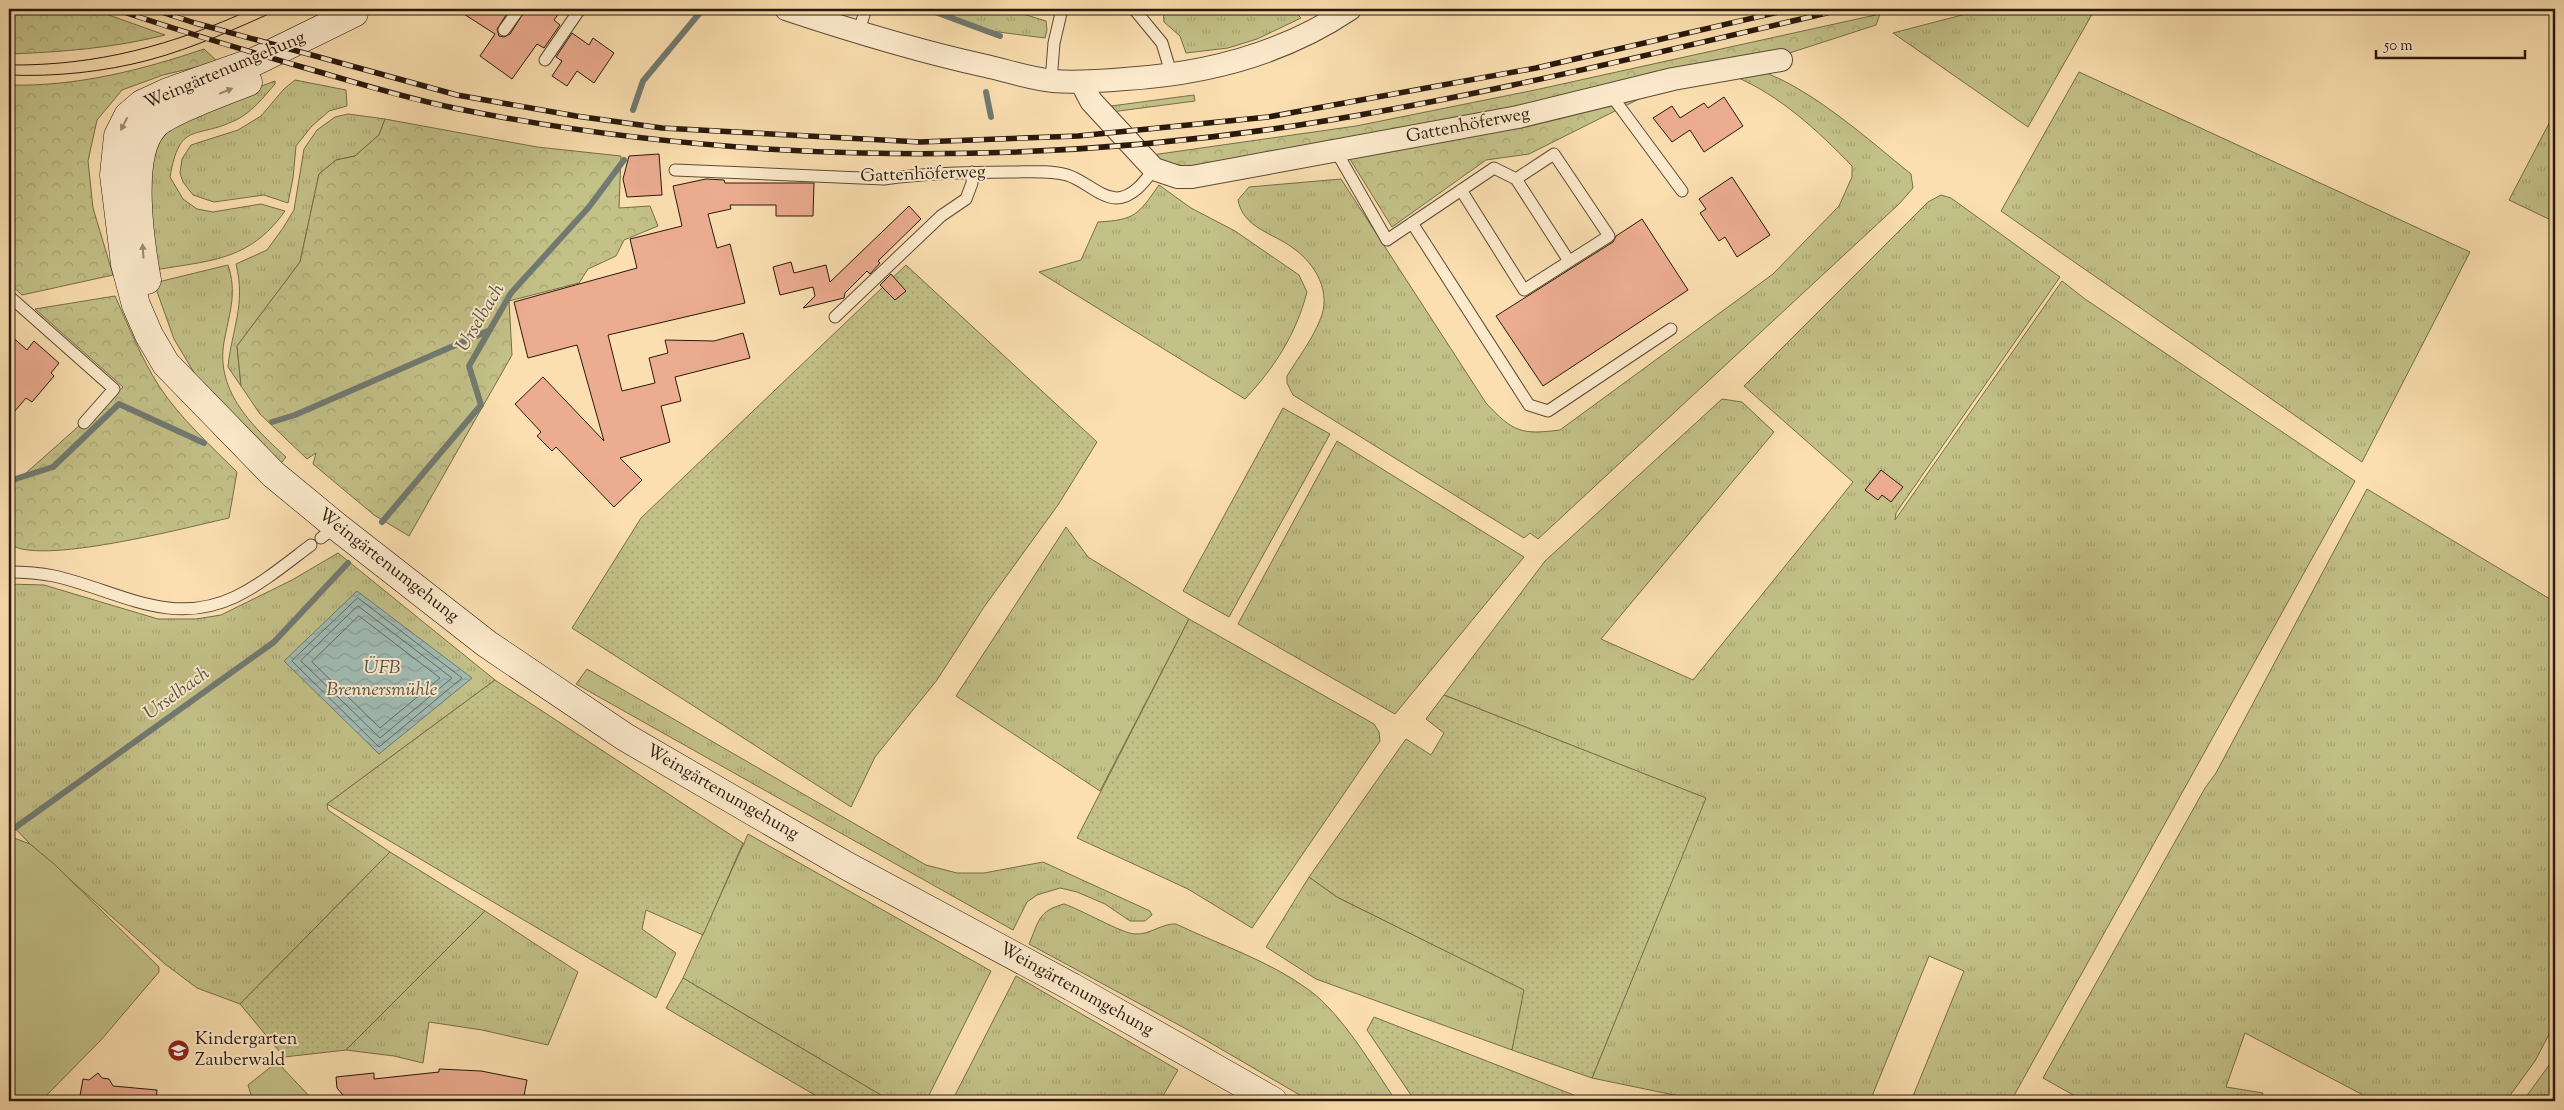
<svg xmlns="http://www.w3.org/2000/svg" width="2564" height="1110" font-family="'Sorts Mill Goudy',serif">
<defs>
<pattern id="grass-tufts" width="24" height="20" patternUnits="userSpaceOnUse" patternTransform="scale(1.25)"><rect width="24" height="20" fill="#c3c188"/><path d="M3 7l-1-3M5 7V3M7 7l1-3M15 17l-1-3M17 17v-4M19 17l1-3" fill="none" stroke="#a8a574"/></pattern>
<pattern id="forest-crowns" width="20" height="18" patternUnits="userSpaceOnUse" patternTransform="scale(1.25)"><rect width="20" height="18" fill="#c3c188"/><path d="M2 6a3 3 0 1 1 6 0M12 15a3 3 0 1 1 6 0" fill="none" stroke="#a8a574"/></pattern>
<pattern id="garden-dots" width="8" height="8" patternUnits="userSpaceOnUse" patternTransform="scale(1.25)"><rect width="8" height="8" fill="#c3c188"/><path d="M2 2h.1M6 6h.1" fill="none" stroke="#a8a574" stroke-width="1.8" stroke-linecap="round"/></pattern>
<pattern id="water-waves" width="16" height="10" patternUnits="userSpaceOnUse" patternTransform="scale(1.25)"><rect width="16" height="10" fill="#a1bbb4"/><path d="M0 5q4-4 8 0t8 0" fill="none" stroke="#8ba09a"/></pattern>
</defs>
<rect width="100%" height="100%" fill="#fbdfb0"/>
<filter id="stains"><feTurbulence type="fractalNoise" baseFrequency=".004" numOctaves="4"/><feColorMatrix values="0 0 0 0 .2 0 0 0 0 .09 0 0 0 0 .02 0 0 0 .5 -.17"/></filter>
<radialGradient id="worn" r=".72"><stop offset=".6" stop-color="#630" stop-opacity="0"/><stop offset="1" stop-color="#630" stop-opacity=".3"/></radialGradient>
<path fill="url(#grass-tufts)" stroke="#766d4a" d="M 933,9 L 1007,9 L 1046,21 L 1047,30 L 1045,38 L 991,31 Z
M 1163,9 L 1292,9 L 1301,18 L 1257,39 L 1228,48 L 1186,53 L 1180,36 L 1164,22 Z
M 1985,9 L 2095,9 L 2028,127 L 1893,33 Z
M 1760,71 C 1810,87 1870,141 1911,174 L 1913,188 L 1899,204 L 1538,539 L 1530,533 L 1524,538 L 1293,395 L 1287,383 L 1287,376 C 1298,358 1312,340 1320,320 C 1332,293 1316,264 1293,248 C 1273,233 1243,228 1238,200 L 1249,187 L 1341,179 L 1486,403 C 1513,432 1521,435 1560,430 L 1773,274 L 1839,206 L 1852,177 L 1852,166 C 1817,130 1781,96 1734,76 Z
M 2079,72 L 2470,252 L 2362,462 L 2001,211 Z
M 295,80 L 346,90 L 347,106 L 329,111 L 311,127 L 296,146 L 293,178 L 288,203 L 264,195 L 214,202 L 193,195 L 183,182 L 180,173 L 182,159 L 191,145 L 238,130 L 261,116 L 284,89 Z
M 275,81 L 275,84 C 263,98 252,112 236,120 C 195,140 180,120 170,177 L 183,199 L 197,209 L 213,212 L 261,204 L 285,211 C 248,263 208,260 150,271 L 147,209 L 154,146 L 173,119 Z
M 1194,95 L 1195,101 L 1111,112 L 1111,106 Z
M 2555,112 L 2555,222 L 2509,200 Z
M 348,114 L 385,119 L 379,135 L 355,156 L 336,160 L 319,174 L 300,262 L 237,346 L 241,386 L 228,367 C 232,328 246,305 236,264 L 267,250 L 283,228 L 294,210 L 304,149 L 317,130 L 335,117 Z
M 1159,185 L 1191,208 L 1235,231 L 1299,275 L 1307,292 C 1296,334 1275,367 1245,399 L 1039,272 L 1081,260 L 1098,222 C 1135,220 1138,215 1159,185 Z
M 1941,195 L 1951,198 L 2060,277 L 1896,513 L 1895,520 L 2062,281 L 2085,299 L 2355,481 L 2011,1101 L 1911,1101 L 1964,971 L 1929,956 L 1870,1101 L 1703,1101 L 1592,1078 L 1705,798 L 1444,695 L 1545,561 L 1722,399 L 1742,402 L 1774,432 L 1601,639 L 1693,680 L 1853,482 L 1744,386 L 1928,202 Z
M 228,265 C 237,292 230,311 225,337 C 213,389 251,425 286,457 L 277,468 L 202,386 L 174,339 L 154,283 Z
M 1337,441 L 1524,557 L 1395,714 L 1238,624 Z
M 2367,489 L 2555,602 L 2555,1023 L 2535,1061 L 2506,1101 L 2364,1101 L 2365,1096 L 2245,1033 L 2226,1087 L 2263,1093 L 2261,1101 L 2084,1101 L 2043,1078 L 2205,788 L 2216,773 Z
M 1066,527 L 1088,557 L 1189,619 L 1100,791 L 956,696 Z
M 338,553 L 495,680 L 327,804 L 328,810 L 390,852 L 240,1004 L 197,988 L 165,964 L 30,844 L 9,822 L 9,584 L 44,585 L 158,619 L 196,619 L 221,615 L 292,580 Z
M 587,669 L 926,865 L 957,873 L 984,873 L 1043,862 L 1150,911 L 1152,915 L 1145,921 L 1130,921 L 1105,904 L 1077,892 L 1060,888 L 1037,895 L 1027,902 L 1013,930 L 576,684 Z
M 748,834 L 991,971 L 926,1101 L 891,1101 L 683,978 Z
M 1309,877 L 1337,897 L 1525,990 L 1512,1050 L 1316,979 L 1266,947 Z
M 1064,904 C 1080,909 1123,934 1135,934 C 1150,935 1162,923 1176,924 C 1220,945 1270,961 1309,990 C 1342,1014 1373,1067 1396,1101 L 1310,1101 L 1190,1031 L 1029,944 C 1039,921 1038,911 1064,904 Z
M 485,911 L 578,972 L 548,1045 L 482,1030 L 429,1022 L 423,1063 L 394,1056 L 346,1050 Z
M 1016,976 L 1178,1070 L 1160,1101 L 952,1101 Z
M 2555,1057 L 2555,1101 L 2523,1101 Z"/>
<path fill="url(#forest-crowns)" stroke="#766d4a" d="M 9,9 L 92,9 L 165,35 C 114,48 62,52 9,54 Z
M 1880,14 L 1876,25 L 1774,58 L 1649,94 L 1529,154 L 1486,160 L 1392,227 L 1340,143 L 1207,169 L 1159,162 L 1152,155 L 1356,126 L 1535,90 Z
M 204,49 L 218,62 L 163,75 L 122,90 L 97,120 L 88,161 L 93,208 L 113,275 L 22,295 L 9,283 L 9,85 C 75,87 142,70 204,49 Z
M 385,119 L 537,147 L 621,156 L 619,208 L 650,206 L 658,226 L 624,240 L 616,256 L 588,269 L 579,283 L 509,301 L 512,355 L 409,536 L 374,515 L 313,464 L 316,453 L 307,459 L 260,414 L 241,386 L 237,346 L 300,262 L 319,174 L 336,160 L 355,156 L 379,135 Z
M 115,296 C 129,327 141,358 159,386 C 180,418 210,445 237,472 L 229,518 C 192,526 34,568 9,543 L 9,488 L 123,387 L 35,309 Z"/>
<path fill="#c3c188" stroke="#766d4a" d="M 14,838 L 30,844 L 54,864 L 159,967 L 159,972 L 101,1040 L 41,1101 L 9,1101 L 9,841 Z
M 277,1062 L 314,1101 L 253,1101 L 248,1085 Z"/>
<path fill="url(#garden-dots)" stroke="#766d4a" d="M 906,265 L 1097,442 L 1058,505 L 984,607 L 937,680 L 875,757 L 851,807 L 572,628 L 641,518 Z
M 1283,408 L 1330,434 L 1229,617 L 1183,591 Z
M 1189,619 L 1374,724 L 1379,732 L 1380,741 L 1252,928 L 1188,889 L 1077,838 Z
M 495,680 L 743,843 L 703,935 L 646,910 L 642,929 L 676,953 L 656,998 L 327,804 Z
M 1444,695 L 1706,798 L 1592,1078 L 1512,1050 L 1524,990 L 1337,897 L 1309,877 L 1406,739 L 1431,755 L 1444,733 L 1426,719 Z
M 390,852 L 485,911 L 346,1050 L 284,1057 L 240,1004 Z
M 683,978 L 891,1101 L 825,1101 L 666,1008 Z
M 1374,1017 L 1584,1099 L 1592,1101 L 1415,1101 L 1367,1030 Z"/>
<path fill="url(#water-waves)" stroke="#717a71" d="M 357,591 L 472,678 L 379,754 L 284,661 Z"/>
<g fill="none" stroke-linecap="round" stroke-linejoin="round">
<path stroke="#646a60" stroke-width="1" d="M 358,598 L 462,678 L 379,747 L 292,661 Z
M 358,606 L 452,678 L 380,738 L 301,661 Z
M 359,616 L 440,678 L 380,728 L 312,662 Z"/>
<path stroke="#717a71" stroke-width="6" d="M 927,9 L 1000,36
M 986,92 L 991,117
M 633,110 L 643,81 L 703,9
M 272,422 L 295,415 L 490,330
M 9,481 L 53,467 L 119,404 L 204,443
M 382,522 L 481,405 L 469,366 L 511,293 L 589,207 L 624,160
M 9,832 L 274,642 L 348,563"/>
</g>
<path fill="#ecac90" stroke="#28190d" d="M 456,9 L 510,9 L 497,29 L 499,36 L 504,37 L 510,34 L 526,9 L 562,9 L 554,20 L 560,25 L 544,48 L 537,44 L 512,79 L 480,56 L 495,34 Z
M 572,33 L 589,45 L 593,38 L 614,53 L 594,83 L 577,71 L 567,86 L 552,76 L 562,61 L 556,57 Z
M 1724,97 L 1743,126 L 1704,152 L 1690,130 L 1672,142 L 1653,118 L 1672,106 L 1680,118 L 1704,103 L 1708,108 Z
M 659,154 L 662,195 L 627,197 L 623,179 L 629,156 Z
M 1732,177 L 1770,235 L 1737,257 L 1725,237 L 1719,241 L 1700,213 L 1706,209 L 1699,199 Z
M 706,179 L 724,180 L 725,183 L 814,183 L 813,216 L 776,216 L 776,205 L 730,205 L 731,209 L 708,214 L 717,248 L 730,244 L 745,303 L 608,335 L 622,391 L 655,383 L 649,358 L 668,353 L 665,340 L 714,341 L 743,333 L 750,358 L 675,377 L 681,401 L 661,406 L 670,442 L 620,458 L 642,480 L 614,507 L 556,447 L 552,451 L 537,436 L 541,432 L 515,404 L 543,377 L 604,441 L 577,345 L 528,358 L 514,302 L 637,268 L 630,239 L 682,226 L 673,186 Z
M 909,206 L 921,219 L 878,261 L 880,263 L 870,274 L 867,271 L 845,293 L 844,298 L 803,308 L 815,296 L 813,287 L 780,295 L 773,267 L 791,262 L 794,273 L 826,265 L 830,282 Z
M 1642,219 L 1688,290 L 1543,386 L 1496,316 L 1613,242 L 1616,236 Z
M 891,274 L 906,291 L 895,300 L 880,285 Z
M 9,334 L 27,350 L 34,341 L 59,363 L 51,373 L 54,376 L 32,402 L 26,398 L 9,418 Z
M 1881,470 L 1903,487 L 1891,502 L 1882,495 L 1878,500 L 1865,490 Z
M 439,1069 L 481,1071 L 527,1080 L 523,1101 L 348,1101 L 337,1088 L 336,1077 L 374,1073 L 374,1079 L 439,1072 Z
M 98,1073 L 102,1078 L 109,1079 L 113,1086 L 157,1090 L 156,1101 L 79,1101 L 83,1079 L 89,1080 Z"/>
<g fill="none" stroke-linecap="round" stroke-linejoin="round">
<defs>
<path id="lane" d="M 1134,9 L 1162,43 L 1172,76
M 504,30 L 519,9
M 858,33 L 866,9
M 545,60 L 580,9
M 1051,81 L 1054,43 L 1062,9
M 1611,95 L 1682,191
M 1336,151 L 1387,240 C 1423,216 1458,192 1494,168 L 1516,179 L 1554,154 L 1609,236 L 1524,290 L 1461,190
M 675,170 L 884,179 C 926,173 968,172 1010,172 C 1029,172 1050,170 1067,175 C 1084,180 1099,197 1116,198 C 1133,198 1145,181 1154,169
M 1516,179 L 1569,261
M 1412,223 L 1529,405 L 1548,411 L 1671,329
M 9,296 L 114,389 L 84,423
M 835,317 L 941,216 L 966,199 L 972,183 L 972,172
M 321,538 L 336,526
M 9,572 C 24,572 39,573 54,576 C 117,590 170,628 235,597 C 262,584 287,563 311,545"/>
<path id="street" d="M 786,9 C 852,31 918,51 986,66 C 1008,71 1031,79 1053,81 C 1077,83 1101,81 1125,79 C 1205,74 1282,55 1350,9
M 1081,82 L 1091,101 L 1154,169 L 1178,177 L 1192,177 L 1518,117 L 1673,79 L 1781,60"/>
<path id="secondary" d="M 354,13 L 256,61 L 168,92 L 142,104 L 128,116 L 118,136 L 114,175 L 125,264 L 136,305 L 149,335 L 166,364 L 273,474 L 336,526 L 487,644 L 625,737 L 847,866 L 1072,987 L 1273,1101
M 147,280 C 140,242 127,155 154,126 C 166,112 228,90 248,82"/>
</defs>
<use href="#lane" stroke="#5d4a36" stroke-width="13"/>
<use href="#street" stroke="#5d4a36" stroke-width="24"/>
<use href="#secondary" stroke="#28190d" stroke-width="29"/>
<use href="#lane" stroke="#fceacc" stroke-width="11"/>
<use href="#street" stroke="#fceacc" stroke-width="22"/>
<use href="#secondary" stroke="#fceacc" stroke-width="28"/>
<path stroke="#28190d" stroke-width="1" d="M 9,65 C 97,66 173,45 252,9
M 9,75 C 54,77 104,72 149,60 C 194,48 237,28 280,9"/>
<defs>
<path id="rail" d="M 115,9 C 179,31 244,50 309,69 C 357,83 405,98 454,108 C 718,162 1006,167 1273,129 C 1465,101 1654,53 1844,9
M 152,9 L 195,23 L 457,95 L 576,116 L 662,128 L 920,142 L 1078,136 L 1268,117 L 1536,68 L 1792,9"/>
</defs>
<use href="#rail" stroke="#28190d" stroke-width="5.5"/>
<use href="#rail" stroke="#fceacc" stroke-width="4" stroke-dasharray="11" stroke-linecap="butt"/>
</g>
<defs><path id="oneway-solid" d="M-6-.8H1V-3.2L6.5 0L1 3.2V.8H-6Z" transform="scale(1.25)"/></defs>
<g fill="#9d8c76">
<use href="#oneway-solid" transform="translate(226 91) rotate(-22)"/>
<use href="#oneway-solid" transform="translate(124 124) rotate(117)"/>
<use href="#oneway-solid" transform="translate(143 251) rotate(-94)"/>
</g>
<defs>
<symbol id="school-disc" viewBox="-11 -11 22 22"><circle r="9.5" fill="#8f2418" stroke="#fceacc"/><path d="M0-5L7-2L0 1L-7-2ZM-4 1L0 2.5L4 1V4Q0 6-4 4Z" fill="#fff"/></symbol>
</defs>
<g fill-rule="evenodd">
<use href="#school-disc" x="166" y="1038" width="25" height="25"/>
</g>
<g text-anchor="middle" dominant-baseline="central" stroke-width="4" stroke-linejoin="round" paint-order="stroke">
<g font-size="18" fill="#28190d" stroke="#fceacc">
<text transform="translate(225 71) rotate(-23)">Weingärtenumgehung</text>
<text transform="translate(1468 126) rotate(-11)">Gattenhöferweg</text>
<text transform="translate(923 175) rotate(-2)">Gattenhöferweg</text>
<text transform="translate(388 566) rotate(38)">Weingärtenumgehung</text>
<text transform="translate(722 793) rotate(30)">Weingärtenumgehung</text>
<text transform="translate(1076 990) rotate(29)">Weingärtenumgehung</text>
</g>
<g font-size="18" fill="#28190d" stroke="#fceacc" text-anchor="start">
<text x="195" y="1040">Kindergarten<tspan x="195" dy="21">Zauberwald</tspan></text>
</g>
<g font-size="19" font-style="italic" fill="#525247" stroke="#fceacc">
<text transform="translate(481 318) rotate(-59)">Urselbach</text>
<text x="382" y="668">ÜFB<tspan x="382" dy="22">Brennersmühle</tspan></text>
<text transform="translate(177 694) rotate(-36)">Urselbach</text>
</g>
</g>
<rect width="2564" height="1110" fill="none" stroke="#fbdfb0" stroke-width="30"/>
<rect x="10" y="10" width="2544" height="1090" fill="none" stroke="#28190d" stroke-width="2.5"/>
<rect x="15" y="15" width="2534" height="1080" fill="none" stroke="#28190d"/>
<path d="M2376 50v8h149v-8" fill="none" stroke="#28190d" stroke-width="2.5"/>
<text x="2384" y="50" font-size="15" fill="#28190d" stroke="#fceacc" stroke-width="4" paint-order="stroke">50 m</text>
<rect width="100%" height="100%" filter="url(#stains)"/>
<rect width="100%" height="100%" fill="url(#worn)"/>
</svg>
